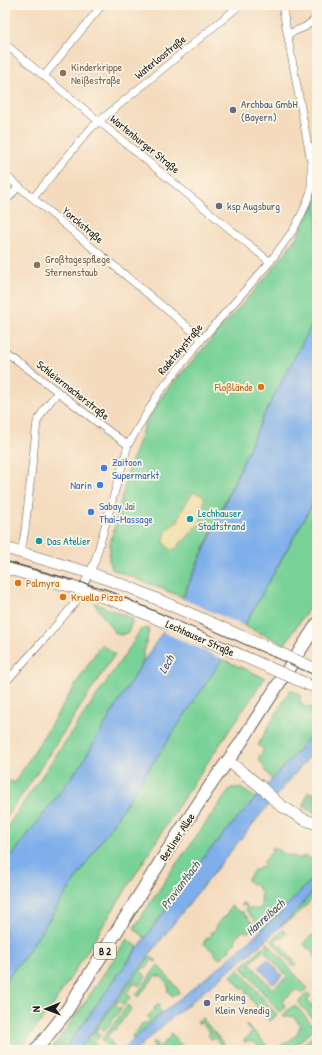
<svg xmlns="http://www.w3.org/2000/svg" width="322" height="1055" font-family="'Patrick Hand',sans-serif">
<rect width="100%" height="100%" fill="#fcf5e5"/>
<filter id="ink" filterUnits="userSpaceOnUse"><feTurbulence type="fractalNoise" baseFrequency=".025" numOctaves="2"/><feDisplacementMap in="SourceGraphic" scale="8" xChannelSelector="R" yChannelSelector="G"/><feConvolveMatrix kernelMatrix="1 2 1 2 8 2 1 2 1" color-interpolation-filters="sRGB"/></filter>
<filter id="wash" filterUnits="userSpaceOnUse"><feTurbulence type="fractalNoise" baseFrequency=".012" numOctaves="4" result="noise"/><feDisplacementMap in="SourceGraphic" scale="16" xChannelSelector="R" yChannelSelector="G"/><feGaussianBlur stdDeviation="0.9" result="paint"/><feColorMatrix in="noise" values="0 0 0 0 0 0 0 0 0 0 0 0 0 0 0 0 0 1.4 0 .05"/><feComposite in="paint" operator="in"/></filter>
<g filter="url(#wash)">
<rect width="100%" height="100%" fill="#f4dbbe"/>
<path fill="#78d197" stroke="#4a765a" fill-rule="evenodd" d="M 317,155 L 317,315 L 264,415 L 182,597 L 112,569 L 109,562 L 110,544 L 129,469 L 145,423 L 165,392 L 274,268 L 298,235 L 311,209 L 315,191 L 317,173 L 315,157 Z
M 317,496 L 317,596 L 285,644 L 244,626 Z
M 94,603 L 133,619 L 128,633 L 120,635 L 114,632 Z
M 149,628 C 148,640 143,650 143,662 L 82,763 L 5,865 L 5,830 L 132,644 L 140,630 Z
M 101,644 L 115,654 L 25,791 L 5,818 L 5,788 L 11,780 L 14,784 L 15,782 Z
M 222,659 L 265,678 L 184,797 L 52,1007 L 19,1050 L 5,1050 L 5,981 L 24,957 Z
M 290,690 L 300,694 L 300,702 L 306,707 L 314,708 L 317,704 L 317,729 L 272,780 L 259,760 L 259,757 L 264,750 L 258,745 Z
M 231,788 L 240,788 L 256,798 L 206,854 L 145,938 L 134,928 L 174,867 Z
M 272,847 L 280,850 L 279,852 L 302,859 L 302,856 L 311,858 L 312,861 L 316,860 L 317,874 L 278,915 L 262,929 L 245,909 L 247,907 L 244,905 L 242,906 L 241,904 L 243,902 L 249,909 L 251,908 L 253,910 L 255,908 L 257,910 L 262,906 L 260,904 L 262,902 L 261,900 L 262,898 L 260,895 L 262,893 L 254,884 L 252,885 L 247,880 L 255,869 L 257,871 L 260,867 L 262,868 L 265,865 L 263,863 L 273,850 L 271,849 Z
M 316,888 C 316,901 289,922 277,928 L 295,912 Z
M 231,906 L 241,913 L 242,911 L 255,926 L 249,932 L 243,931 L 237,935 L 235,943 L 229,948 L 230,950 L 219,959 L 210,948 L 209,949 L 203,943 L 208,937 L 210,938 L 212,935 L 210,933 L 212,931 L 213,932 L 216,929 L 215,927 L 220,920 L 226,916 Z
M 283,930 L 286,934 L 281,938 L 280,936 L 275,941 L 279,946 L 281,945 L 296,964 L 293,966 L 290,964 L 292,962 L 291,960 L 288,961 L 272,941 L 272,940 Z
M 317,933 L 317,960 L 314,956 L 315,955 L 309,948 L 308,949 L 303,943 L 312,935 L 314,936 Z
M 127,939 L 138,947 L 64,1050 L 51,1050 L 83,1005 Z
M 268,943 L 306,987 L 306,990 L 302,994 L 297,989 L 282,1001 L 286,1007 L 282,1011 L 278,1011 L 242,967 L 242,966 L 264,946 L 267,949 L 269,948 L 266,944 ZM 264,950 L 287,977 L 272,989 L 250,963 Z
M 150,956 L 157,961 L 156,962 L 152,960 L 146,968 L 144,967 L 141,971 L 146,976 L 139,986 L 135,983 L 126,993 L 131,997 L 123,1006 L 123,1004 L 119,1001 L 115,1006 L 120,1009 L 121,1007 L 122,1008 L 103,1032 L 104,1030 L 99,1027 L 96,1032 L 101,1035 L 97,1040 L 91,1035 Z
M 158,965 L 180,992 L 172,996 L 167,990 L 169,988 L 167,986 L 168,984 L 160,975 L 159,977 L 156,975 L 138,997 L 136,995 Z
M 238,969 L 277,1015 L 269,1021 L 259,1007 L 258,1008 L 250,998 L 251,997 L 248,993 L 247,995 L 245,993 L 247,991 L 244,988 L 242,989 L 231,976 Z
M 308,993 L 311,996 L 307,1000 L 317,1011 L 317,1024 L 299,1003 L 299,1001 Z
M 158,1003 L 160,1006 L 158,1008 L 162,1012 L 134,1039 L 132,1036 L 144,1022 L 146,1024 L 150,1020 L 147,1017 L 155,1009 L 154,1008 Z
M 128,1005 L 132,1008 L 115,1030 L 113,1029 L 107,1037 L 115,1047 L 113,1048 L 114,1050 L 111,1050 L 103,1041 L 103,1038 Z
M 293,1006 L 297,1007 L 315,1028 L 290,1050 L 275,1050 L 284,1043 L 285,1044 L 299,1033 L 297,1031 L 300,1029 L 299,1026 L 300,1025 L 293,1016 L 291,1017 L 288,1015 L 285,1018 L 283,1015 Z
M 202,1018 L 229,1050 L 225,1050 L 215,1038 L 212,1040 L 208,1035 L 210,1033 L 201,1022 L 199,1024 L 197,1022 Z
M 247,1025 L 252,1032 L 254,1031 L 270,1050 L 261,1050 C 258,1043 252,1040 244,1042 L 244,1040 L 252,1033 L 246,1027 Z
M 171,1033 L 185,1049 L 187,1050 L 183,1049 L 181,1050 L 157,1050 L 152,1044 L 154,1041 L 158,1044 L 156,1047 L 157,1049 L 171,1036 L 170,1034 Z
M 317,1033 L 317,1050 L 296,1050 Z
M 89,1036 L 96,1043 L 91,1050 L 79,1050 Z"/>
<path fill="#62b380" stroke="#3f684e" d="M 308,792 L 317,793 L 317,814 L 303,807 Z"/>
<path fill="#eeda9e" stroke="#857b5d" d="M 193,492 L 202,495 L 205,499 L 201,516 L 201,524 L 196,527 L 187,538 L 180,543 L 178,547 L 171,551 L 164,543 C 164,533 168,526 178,522 L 181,512 Z"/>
<path fill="#7fafea" stroke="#4e6683" d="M 317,315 L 317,496 L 244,626 L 24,957 L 5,981 L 5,865 L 82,763 L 131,681 L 180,605 L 264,415 Z
M 317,729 L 317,748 C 233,845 154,946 79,1050 L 64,1050 L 206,854 Z
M 317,874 L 317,886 L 295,912 L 266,940 L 168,1021 L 136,1050 L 122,1050 L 162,1013 L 223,964 L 278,915 Z
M 268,959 L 282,976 L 273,984 L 259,967 Z"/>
<path fill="#f4dbbe" d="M 181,598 L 246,627 L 224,660 L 161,631 Z"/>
</g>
<g filter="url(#ink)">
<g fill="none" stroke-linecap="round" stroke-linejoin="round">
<defs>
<path id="street" d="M 288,34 L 305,27 L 317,18
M 5,44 L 270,262
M 44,76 L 102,5
M 309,148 L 317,145
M 5,175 L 202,339
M 33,198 L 91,128 L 240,5
M 5,202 L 19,186
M 5,351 L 102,426 L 128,445
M 20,553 L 23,542 L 25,530 L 37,422 L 45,408 L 58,392
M 5,683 L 47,636 L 75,603 L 95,561 L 128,445 L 158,394 L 202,339 L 270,262 L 294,229 L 304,209 L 311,191 L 311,162 L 282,5"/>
<path id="secondary" d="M 5,548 L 90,573 L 129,587 L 191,614
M 5,568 L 83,590 L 123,604
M 307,684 L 317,688
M 228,761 L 260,786 L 280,805 L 303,819 L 317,824"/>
<path id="primary" d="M 36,1050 L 64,1015 L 169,848 L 214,780 L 240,744 L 317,624"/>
</defs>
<use href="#street" stroke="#685f55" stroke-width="8"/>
<use href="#secondary" stroke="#685f55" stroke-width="12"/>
<use href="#primary" stroke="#685f55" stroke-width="14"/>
<use href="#street" stroke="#fff" stroke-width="7"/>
<use href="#secondary" stroke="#fff" stroke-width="11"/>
<use href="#primary" stroke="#fff" stroke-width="12"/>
<path stroke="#1c1c1c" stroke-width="1" d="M 5,561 L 105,589 L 317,683
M 199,624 L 317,676"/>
<defs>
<path id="secondary-bridge" d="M 123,604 L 307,684
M 191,614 L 316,669"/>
</defs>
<use href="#secondary-bridge" stroke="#685f55" stroke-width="12" stroke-linecap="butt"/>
<use href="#secondary-bridge" stroke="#fff" stroke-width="11"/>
</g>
</g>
<g fill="#8d6e63" stroke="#fcf5e5" stroke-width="1.5">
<circle cx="63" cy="73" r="4"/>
<circle cx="37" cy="265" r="4"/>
</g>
<g fill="#5c6f8a" stroke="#fcf5e5" stroke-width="1.5">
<circle cx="233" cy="110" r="4"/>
<circle cx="219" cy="206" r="4"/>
<circle cx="207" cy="1003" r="4"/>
</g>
<g fill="#e8710a" stroke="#fcf5e5" stroke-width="1.5">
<circle cx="261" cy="387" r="4"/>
<circle cx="18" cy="583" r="4"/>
<circle cx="63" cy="597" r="4"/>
</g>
<g fill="#3f7fe0" stroke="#fcf5e5" stroke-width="1.5">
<circle cx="104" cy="468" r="4"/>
<circle cx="100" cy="485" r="4"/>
<circle cx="91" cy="512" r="4"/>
</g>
<g fill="#0f9aa8" stroke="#fcf5e5" stroke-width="1.5">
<circle cx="190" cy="519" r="4"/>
<circle cx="39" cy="541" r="4"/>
</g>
<g text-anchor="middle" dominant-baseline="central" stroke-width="3.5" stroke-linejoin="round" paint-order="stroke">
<rect fill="#fcf5e5" stroke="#5f5d58" stroke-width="1" x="94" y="943" width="22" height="16" rx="3"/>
<g font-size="10" font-weight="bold" fill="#1c1c1c">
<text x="105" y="951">B 2</text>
</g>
<g font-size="11" fill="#1c1c1c" stroke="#fcf5e5">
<text transform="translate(160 57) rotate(-39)">Waterloostraße</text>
<text transform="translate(145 144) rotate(39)">Wartenburger Straße</text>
<text transform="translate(83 225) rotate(40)">Yorckstraße</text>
<text transform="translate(180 349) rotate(-50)">Radetzkystraße</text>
<text transform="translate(73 390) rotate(38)">Schleiermacherstraße</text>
<text transform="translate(200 638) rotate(24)">Lechhauser Straße</text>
<text transform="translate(177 837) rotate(-57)">Berliner Allee</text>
</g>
<g font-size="11" fill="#785e54" stroke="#fcf5e5" text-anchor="start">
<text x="71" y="67">Kinderkrippe<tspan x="71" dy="13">Neißestraße</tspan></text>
<text x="45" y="259">Großtagespflege<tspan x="45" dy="13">Sternenstaub</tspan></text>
</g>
<g font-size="11" fill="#4e5e75" stroke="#fcf5e5" text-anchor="start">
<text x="241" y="104">Archbau GmbH<tspan x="241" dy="13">(Bayern)</tspan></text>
<text x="227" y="206">ksp Augsburg</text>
<text x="215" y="997">Parking<tspan x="215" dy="13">Klein Venedig</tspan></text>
</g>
<g font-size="11" fill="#c56008" stroke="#fcf5e5" text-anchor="start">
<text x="253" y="387" text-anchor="end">Floßlände</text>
<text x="26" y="583">Palmyra</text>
<text x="71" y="597">Kruella Pizza</text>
</g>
<g font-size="11" fill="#366cbe" stroke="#fcf5e5" text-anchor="start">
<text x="112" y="462">Zaitoon<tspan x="112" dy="13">Supermarkt</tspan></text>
<text x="92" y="485" text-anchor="end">Narin</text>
<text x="99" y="506">Sabay Jai<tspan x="99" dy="13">Thai-Massage</tspan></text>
</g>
<g font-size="11" fill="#0d838f" stroke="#fcf5e5" text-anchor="start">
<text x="198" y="513">Lechhauser<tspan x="198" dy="13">Stadtstrand</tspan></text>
<text x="47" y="541">Das Atelier</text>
</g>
<g font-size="12" font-style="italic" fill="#44576e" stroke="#fcf5e5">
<text transform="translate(166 664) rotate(-60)">Lech</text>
<text transform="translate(180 885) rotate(-53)">Proviantbach</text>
<text transform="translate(265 917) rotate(-42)">Hanreibach</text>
</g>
</g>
<rect width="322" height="1055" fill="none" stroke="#fcf5e5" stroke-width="20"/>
<g transform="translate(46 1009) rotate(269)" stroke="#fcf5e5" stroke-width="3" paint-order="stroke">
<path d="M0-3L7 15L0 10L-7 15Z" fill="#1c1c1c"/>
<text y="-6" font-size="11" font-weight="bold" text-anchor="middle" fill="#1c1c1c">N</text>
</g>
</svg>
